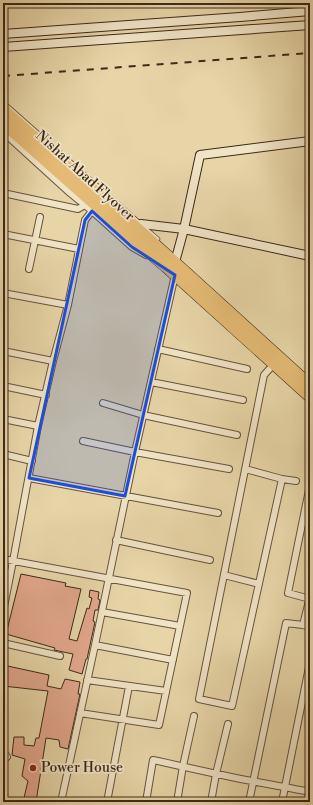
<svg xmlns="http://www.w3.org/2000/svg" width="313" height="805" font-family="'Libre Bodoni',serif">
<rect width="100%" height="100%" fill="#e7d5a7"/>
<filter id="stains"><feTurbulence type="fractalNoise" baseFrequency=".005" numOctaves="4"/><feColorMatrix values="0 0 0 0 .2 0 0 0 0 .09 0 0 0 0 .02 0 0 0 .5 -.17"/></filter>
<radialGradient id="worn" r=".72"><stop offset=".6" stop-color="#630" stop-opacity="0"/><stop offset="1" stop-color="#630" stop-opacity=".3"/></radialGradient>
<path fill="#e2a78c" stroke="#3e281a" d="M 21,574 L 66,583 L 65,586 L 81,589 L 69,639 L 77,641 L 87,608 L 89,609 L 92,598 L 89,597 L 90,590 L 99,592 L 98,599 L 100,600 L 98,610 L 95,610 L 93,621 L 95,622 L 87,659 L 86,659 L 82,674 L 69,670 L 73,654 L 54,650 L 55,648 L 6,634 Z
M 3,665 L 49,675 L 47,686 L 61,689 L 65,679 L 80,682 L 78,694 L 80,694 L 68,749 L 60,747 L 59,740 L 46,738 L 36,802 L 23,802 L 28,781 L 22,776 L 25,759 L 12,755 L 14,737 L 24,737 L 24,745 L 34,746 L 36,738 L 39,738 L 48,691 L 3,686 Z"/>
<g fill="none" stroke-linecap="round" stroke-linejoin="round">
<defs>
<path id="lane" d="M 3,102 L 140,223
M 144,227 L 158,239"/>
<path id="street" d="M 3,132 L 70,193 L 92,211 L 132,247 L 146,255
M 3,193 L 78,209 L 85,205
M 3,234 L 79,249
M 29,269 L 40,217
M 3,293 L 68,305
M 158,349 L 247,369
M 3,351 L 53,361
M 274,364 L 264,375 L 199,699 L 232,706 L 282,479
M 151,382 L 243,400
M 3,386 L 46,395
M 103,403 L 143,415 L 237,435
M 3,419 L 38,426
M 83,441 L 135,452 L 229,469
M 3,454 L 32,461
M 245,469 L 282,479 L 296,481
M 29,478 L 218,513
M 310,485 L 288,593 L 310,599
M 116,540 L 210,560
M 3,559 L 187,593 L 159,725 L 80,713
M 224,575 L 259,584
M 310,597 L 303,625 L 310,627
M 3,612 L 13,561 L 38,426 L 53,361 L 68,305 L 85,220 L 92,211
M 102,612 L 180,626
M 3,643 L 60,656
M 95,645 L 173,660
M 87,680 L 166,691
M 3,751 L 7,757 L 3,761
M 61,802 L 95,645 L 135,452 L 175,275
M 107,802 L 129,686
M 146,802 L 153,760 C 186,767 219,775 252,781 C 272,785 291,788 310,792
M 177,802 L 183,766 L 194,716
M 211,802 L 216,774 L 228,724
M 249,802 L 286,623 L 303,625
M 282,802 L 310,662"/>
<path id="secondary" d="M 3,34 L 240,17 L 310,11
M 3,47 L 310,25
M 141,224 L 184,229 L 310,256
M 175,262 L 184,229 L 200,155 L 310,141"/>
<path id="highway" d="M 3,109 L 146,236 L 310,385
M 3,123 L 147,251 L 166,267 L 310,397"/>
</defs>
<use href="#lane" stroke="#68533d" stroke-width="4.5"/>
<use href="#street" stroke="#68533d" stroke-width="8"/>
<use href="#secondary" stroke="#3e281a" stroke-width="10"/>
<use href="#highway" stroke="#3e281a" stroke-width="12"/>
<use href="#lane" stroke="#efe4c6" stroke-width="3"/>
<use href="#street" stroke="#efe4c6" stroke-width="6"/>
<use href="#secondary" stroke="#efe4c6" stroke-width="8"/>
<use href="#highway" stroke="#e4ba74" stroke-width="11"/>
<path stroke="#3e281a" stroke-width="2" stroke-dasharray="7 7" stroke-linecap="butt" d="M 3,76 L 310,53"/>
</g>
<path fill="#1d4ed8" fill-opacity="0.2" stroke="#1d4ed8" stroke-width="3" stroke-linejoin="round" d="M 92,211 L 132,247 L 175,275 L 125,496 L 29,478 L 85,220 Z"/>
<circle fill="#8f2418" stroke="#efe4c6" stroke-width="1.5" cx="33" cy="768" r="4"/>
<g text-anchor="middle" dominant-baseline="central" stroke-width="3.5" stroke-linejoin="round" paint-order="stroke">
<g font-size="14" fill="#3e281a" stroke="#efe4c6">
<text transform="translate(85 176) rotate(42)">Nishat Abad Flyover</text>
</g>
<g font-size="14" fill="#3e281a" stroke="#efe4c6" text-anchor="start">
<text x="41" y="768">Power House</text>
</g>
</g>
<rect width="313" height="805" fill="none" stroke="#e7d5a7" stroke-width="16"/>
<rect x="4" y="4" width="305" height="797" fill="none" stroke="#3e281a" stroke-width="2"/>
<rect x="8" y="8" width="297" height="789" fill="none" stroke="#3e281a"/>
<rect width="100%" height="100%" filter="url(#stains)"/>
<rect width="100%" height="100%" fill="url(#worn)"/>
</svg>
